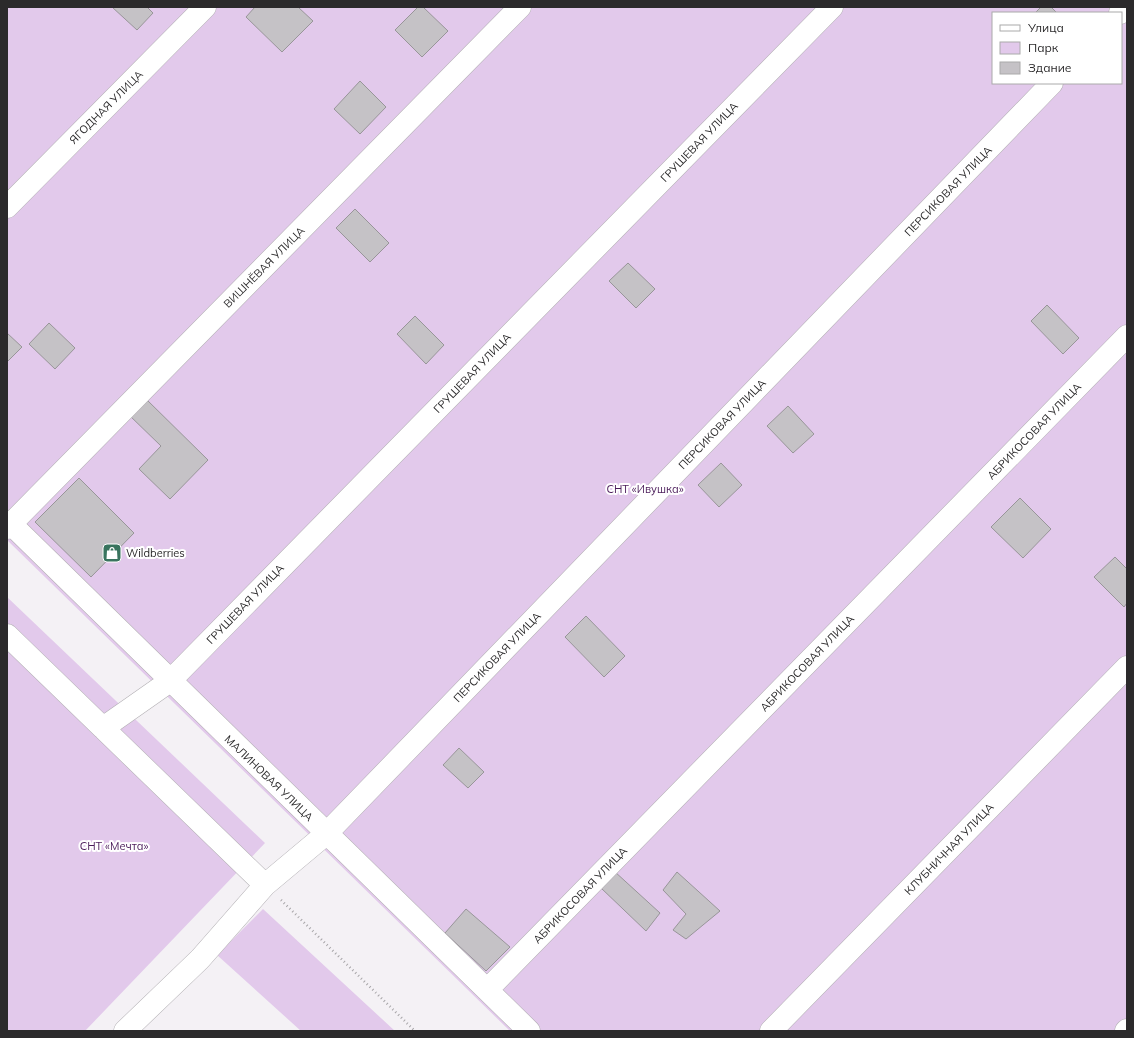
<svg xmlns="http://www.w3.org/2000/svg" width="1134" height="1038" font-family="Mulish,sans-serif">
<rect width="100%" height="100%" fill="#f4f1f5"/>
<path fill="#e2c9eb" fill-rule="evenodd" d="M 9,7 L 1127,7 L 1127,1031 L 510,1031 L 7,540 L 7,9 ZM 993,13 L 1121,13 L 1121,83 L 993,83 Z
M 7,597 L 265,843 L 85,1031 L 7,1031 Z
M 263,909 L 395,1031 L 301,1031 L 217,955 Z"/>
<path fill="#c5c2c6" stroke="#989599" d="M 112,7 L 147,7 L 153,13 L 137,30 Z
M 255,7 L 298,7 L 313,21 L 282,52 L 246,17 Z
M 418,7 L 423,7 L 448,31 L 422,57 L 395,30 Z
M 1041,7 L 1051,7 L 1057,13 L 1035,13 Z
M 360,81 L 386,107 L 360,134 L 334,109 Z
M 355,209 L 389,243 L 370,262 L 336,228 Z
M 628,263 L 655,289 L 636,308 L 609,281 Z
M 1047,305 L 1079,338 L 1063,354 L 1031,321 Z
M 415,316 L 444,345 L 426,364 L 397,334 Z
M 49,323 L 75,348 L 55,369 L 29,344 Z
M 7,333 L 22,347 L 7,362 Z
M 144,397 L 208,460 L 170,499 L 139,469 L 161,446 L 128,414 Z
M 788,406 L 814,434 L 793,453 L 767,426 Z
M 721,463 L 742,485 L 719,507 L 698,485 Z
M 79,478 L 134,533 L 91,577 L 35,522 Z
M 1020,498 L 1051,529 L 1023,558 L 991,527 Z
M 1115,557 L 1127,569 L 1127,603 L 1124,607 L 1094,577 Z
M 586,616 L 625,656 L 604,677 L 565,637 Z
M 459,748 L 484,772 L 468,788 L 443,765 Z
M 614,871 L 660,913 L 646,931 L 601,888 Z
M 677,872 L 720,911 L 686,939 L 673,930 L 686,914 L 663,890 Z
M 466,909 L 510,947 L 486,971 L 445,933 Z"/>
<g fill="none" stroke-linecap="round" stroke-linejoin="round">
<defs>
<path id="minor" d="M 1120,13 L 1126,7
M 7,207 L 205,7
M 11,524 L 529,1031
M 7,528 L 520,7
M 7,635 L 265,885
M 103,728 L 170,681 L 832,7
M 487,990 L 1127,336
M 125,1031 L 200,959 L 265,885 L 326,834 L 1052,83
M 771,1031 L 1127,667
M 1126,1031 L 1127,1030"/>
</defs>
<use href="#minor" stroke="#b2afb3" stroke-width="23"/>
<path stroke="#a7a5a8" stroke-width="2.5" stroke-dasharray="1 3" stroke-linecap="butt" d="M 281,900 L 415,1031"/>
<use href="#minor" stroke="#fff" stroke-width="22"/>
</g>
<defs>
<symbol id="shop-square" viewBox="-11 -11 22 22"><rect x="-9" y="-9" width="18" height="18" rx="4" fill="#39745e" stroke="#fff"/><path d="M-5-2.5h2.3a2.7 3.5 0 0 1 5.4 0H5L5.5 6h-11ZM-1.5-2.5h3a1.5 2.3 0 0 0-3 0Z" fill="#fff"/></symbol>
</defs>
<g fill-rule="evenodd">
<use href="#shop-square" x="101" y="542" width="22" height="22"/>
</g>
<g text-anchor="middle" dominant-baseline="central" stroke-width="4" stroke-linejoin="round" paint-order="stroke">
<g font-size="11" fill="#2b2a2b" stroke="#fff">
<text transform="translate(106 107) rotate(-45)">ЯГОДНАЯ УЛИЦА</text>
<text transform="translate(699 142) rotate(-46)">ГРУШЕВАЯ УЛИЦА</text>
<text transform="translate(948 191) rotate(-46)">ПЕРСИКОВАЯ УЛИЦА</text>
<text transform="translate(264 267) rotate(-45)">ВИШНЁВАЯ УЛИЦА</text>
<text transform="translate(472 373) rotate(-46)">ГРУШЕВАЯ УЛИЦА</text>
<text transform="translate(722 424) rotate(-46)">ПЕРСИКОВАЯ УЛИЦА</text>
<text transform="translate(1034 431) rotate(-46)">АБРИКОСОВАЯ УЛИЦА</text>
<text transform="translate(245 604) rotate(-46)">ГРУШЕВАЯ УЛИЦА</text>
<text transform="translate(497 657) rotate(-46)">ПЕРСИКОВАЯ УЛИЦА</text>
<text transform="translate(807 663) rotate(-46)">АБРИКОСОВАЯ УЛИЦА</text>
<text transform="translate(269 778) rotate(44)">МАЛИНОВАЯ УЛИЦА</text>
<text transform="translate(949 849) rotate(-46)">КЛУБНИЧНАЯ УЛИЦА</text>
<text transform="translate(580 895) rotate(-46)">АБРИКОСОВАЯ УЛИЦА</text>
</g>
<g font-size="11" fill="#4a1b59" stroke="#fff">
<text x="645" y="489">СНТ «Ивушка»</text>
<text x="114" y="846">СНТ «Мечта»</text>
</g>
<g font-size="11" fill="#2b2a2b" stroke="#fff" text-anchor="start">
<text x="126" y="553">Wildberries</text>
</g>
</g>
<rect width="1134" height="1038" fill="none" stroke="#2b2a2b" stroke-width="16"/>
<rect x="992" y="12" width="130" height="72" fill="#ffffff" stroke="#aaaaaa"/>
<rect x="1000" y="25" width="20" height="6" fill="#ffffff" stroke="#aaaaaa"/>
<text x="1028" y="32" font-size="12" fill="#2b2a2b">Улица</text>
<rect x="1000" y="42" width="20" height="12" fill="#e2c9eb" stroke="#aaaaaa"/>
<text x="1028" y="52" font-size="12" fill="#2b2a2b">Парк</text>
<rect x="1000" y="62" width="20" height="12" fill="#c5c2c6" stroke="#aaaaaa"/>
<text x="1028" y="72" font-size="12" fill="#2b2a2b">Здание</text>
</svg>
